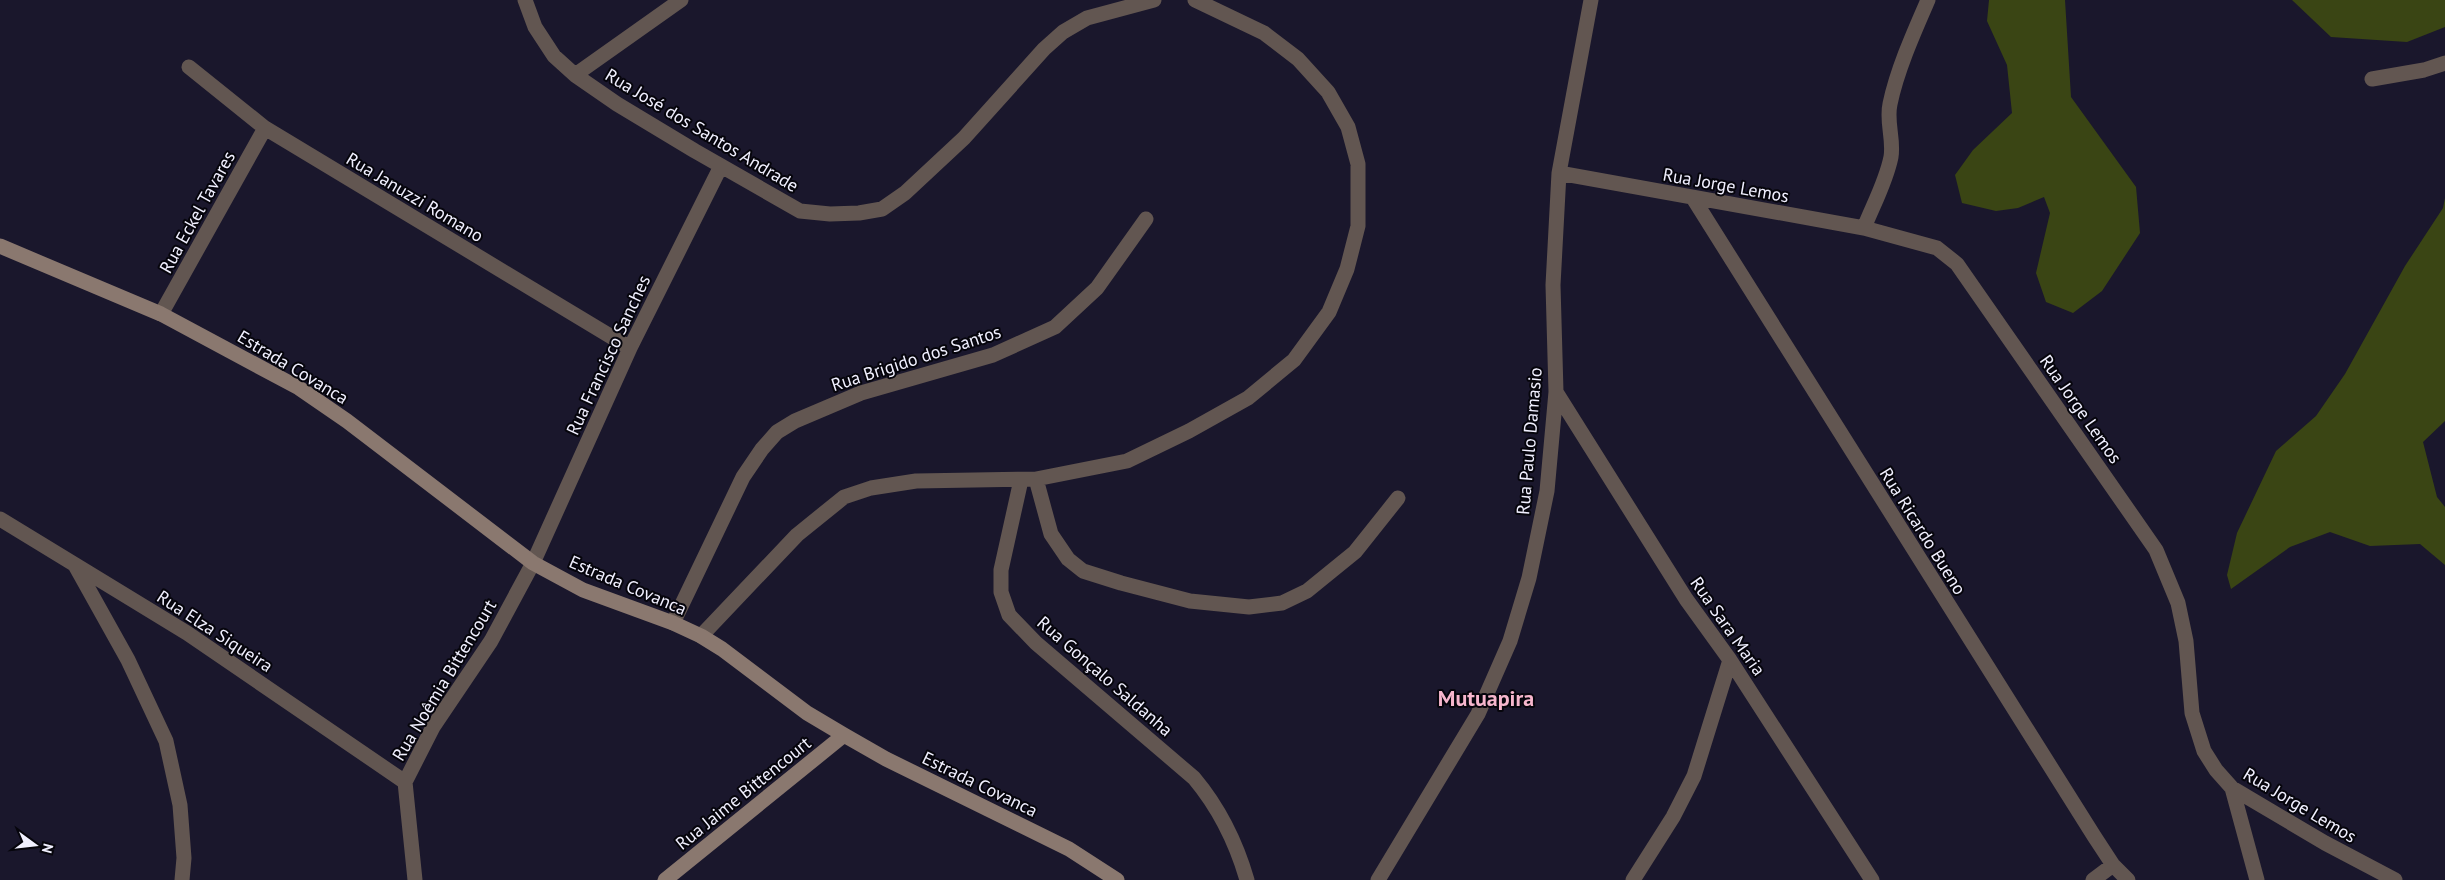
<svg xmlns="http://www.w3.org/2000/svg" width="2445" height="880" font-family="'PT Sans',sans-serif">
<rect width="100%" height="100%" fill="#1a172c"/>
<path fill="#3a4514" d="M 1989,0 L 2065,0 L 2071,97 L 2136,187 L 2140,233 L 2102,291 L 2073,313 L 2046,302 L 2036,273 L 2050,213 L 2044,197 L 2018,208 L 1996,211 L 1962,203 L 1955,175 L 1973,150 L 2012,113 L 2007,65 L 1987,21 Z
M 2292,0 L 2445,0 L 2445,27 L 2407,42 L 2331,37 Z
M 2445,198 L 2445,421 L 2423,442 L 2437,497 L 2445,507 L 2445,565 L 2420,544 L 2370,546 L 2330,532 L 2290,547 L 2231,589 L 2227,575 L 2237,533 L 2276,451 L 2316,416 L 2345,374 L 2405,266 L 2443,208 Z"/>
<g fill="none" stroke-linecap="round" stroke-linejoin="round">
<path stroke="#625651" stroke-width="15" d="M 525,0 L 535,27 L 554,56 L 575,75 L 617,104 L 695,151 L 800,211 L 830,214 L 859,213 L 882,209 L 905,193 L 964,138 L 1044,49 L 1063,32 L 1087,18 L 1154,0
M 189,67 L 265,128 L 630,348
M 575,75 L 681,0
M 2372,79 L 2424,70 L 2445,63
M 1559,173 L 1864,228 L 1937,248 L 1957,264 L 2156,550 L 2178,603 L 2186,641 L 2192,713 L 2204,751 L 2216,770 L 2232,788 L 2325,843 L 2395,880
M 1693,198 L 2094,836 L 2113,865 L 2128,880
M 1864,228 C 1873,205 1886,182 1891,157 C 1894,139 1886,122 1890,104 C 1897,70 1914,32 1928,0
M 161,314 L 265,128
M 1556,392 L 1686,599 L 1730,660 L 1872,880
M 1036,479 L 1051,534 L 1068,559 L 1083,571 L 1121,583 L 1190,601 L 1249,607 L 1282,603 L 1307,591 L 1355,552 L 1398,498
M 1021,480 L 1001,570 L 1001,592 L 1009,615 L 1036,643 L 1194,778 C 1220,809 1236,842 1247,880
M 0,519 L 187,633 L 405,782
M 75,565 L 128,660 L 166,741 L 180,805 L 184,858 L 182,880
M 673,623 L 743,477 L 762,449 L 777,432 L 795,421 L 861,393 L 993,355 L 1055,327 L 1097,288 L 1146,219
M 701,636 L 797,535 L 844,497 L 871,488 L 916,481 L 1036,479 L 1127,461 L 1189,431 L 1248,398 L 1294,360 L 1329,312 L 1347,269 L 1358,226 L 1358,164 L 1348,127 L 1328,92 L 1298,59 L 1264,33 L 1195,0
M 2232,788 L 2257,880
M 415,880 L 405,782 L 433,727 L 491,641 L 533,563 L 630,348 L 721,166
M 1378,880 L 1478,714 L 1510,641 L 1529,578 L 1547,491 L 1556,392 L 1553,285 L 1559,173 L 1591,0
M 1633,880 L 1673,817 L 1694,776 L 1730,660
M 2093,880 L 2113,865"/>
<path stroke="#8a786f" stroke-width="15" d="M 0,246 L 161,314 L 299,388 L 347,421 L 533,563 L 583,590 L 673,623 L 701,636 L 722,649 L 807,713 L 844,735 L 886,759 L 1069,849 L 1117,880
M 665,880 L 844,735"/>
</g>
<g text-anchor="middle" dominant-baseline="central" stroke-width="4" stroke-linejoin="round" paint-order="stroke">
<g font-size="18" fill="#f1f0ff" stroke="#06050c">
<text transform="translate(702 130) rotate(31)">Rua José dos Santos Andrade</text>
<text transform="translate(1726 185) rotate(10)">Rua Jorge Lemos</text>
<text transform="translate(415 197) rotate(31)">Rua Januzzi Romano</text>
<text transform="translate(197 212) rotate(-61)">Rua Eckel Tavares</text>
<text transform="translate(608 355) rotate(-65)">Rua Francisco Sanches</text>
<text transform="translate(916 358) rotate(-18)">Rua Brigido dos Santos</text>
<text transform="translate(293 367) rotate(31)">Estrada Covanca</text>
<text transform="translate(2081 409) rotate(55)">Rua Jorge Lemos</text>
<text transform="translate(1529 441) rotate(-85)">Rua Paulo Damasio</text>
<text transform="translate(1923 531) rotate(58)">Rua Ricardo Bueno</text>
<text transform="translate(628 585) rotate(23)">Estrada Covanca</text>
<text transform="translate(1728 626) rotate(55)">Rua Sara Maria</text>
<text transform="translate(215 631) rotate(33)">Rua Elza Siqueira</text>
<text transform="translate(1105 676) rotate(41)">Rua Gonçalo Saldanha</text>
<text transform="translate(444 680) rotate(-59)">Rua Noêmia Bittencourt</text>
<text transform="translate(980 784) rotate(26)">Estrada Covanca</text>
<text transform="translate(743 793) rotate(-39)">Rua Jaime Bittencourt</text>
<text transform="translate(2300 805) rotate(31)">Rua Jorge Lemos</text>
</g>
<g font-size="22" font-weight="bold" fill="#f6b6cd" stroke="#06050c">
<text x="1486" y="698">Mutuapira</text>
</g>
</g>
<g transform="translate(35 845) rotate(105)" stroke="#06050c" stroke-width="4" paint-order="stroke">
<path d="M0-4L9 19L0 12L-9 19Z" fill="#f1f0ff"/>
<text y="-8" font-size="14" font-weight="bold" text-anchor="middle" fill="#f1f0ff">N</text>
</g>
</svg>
